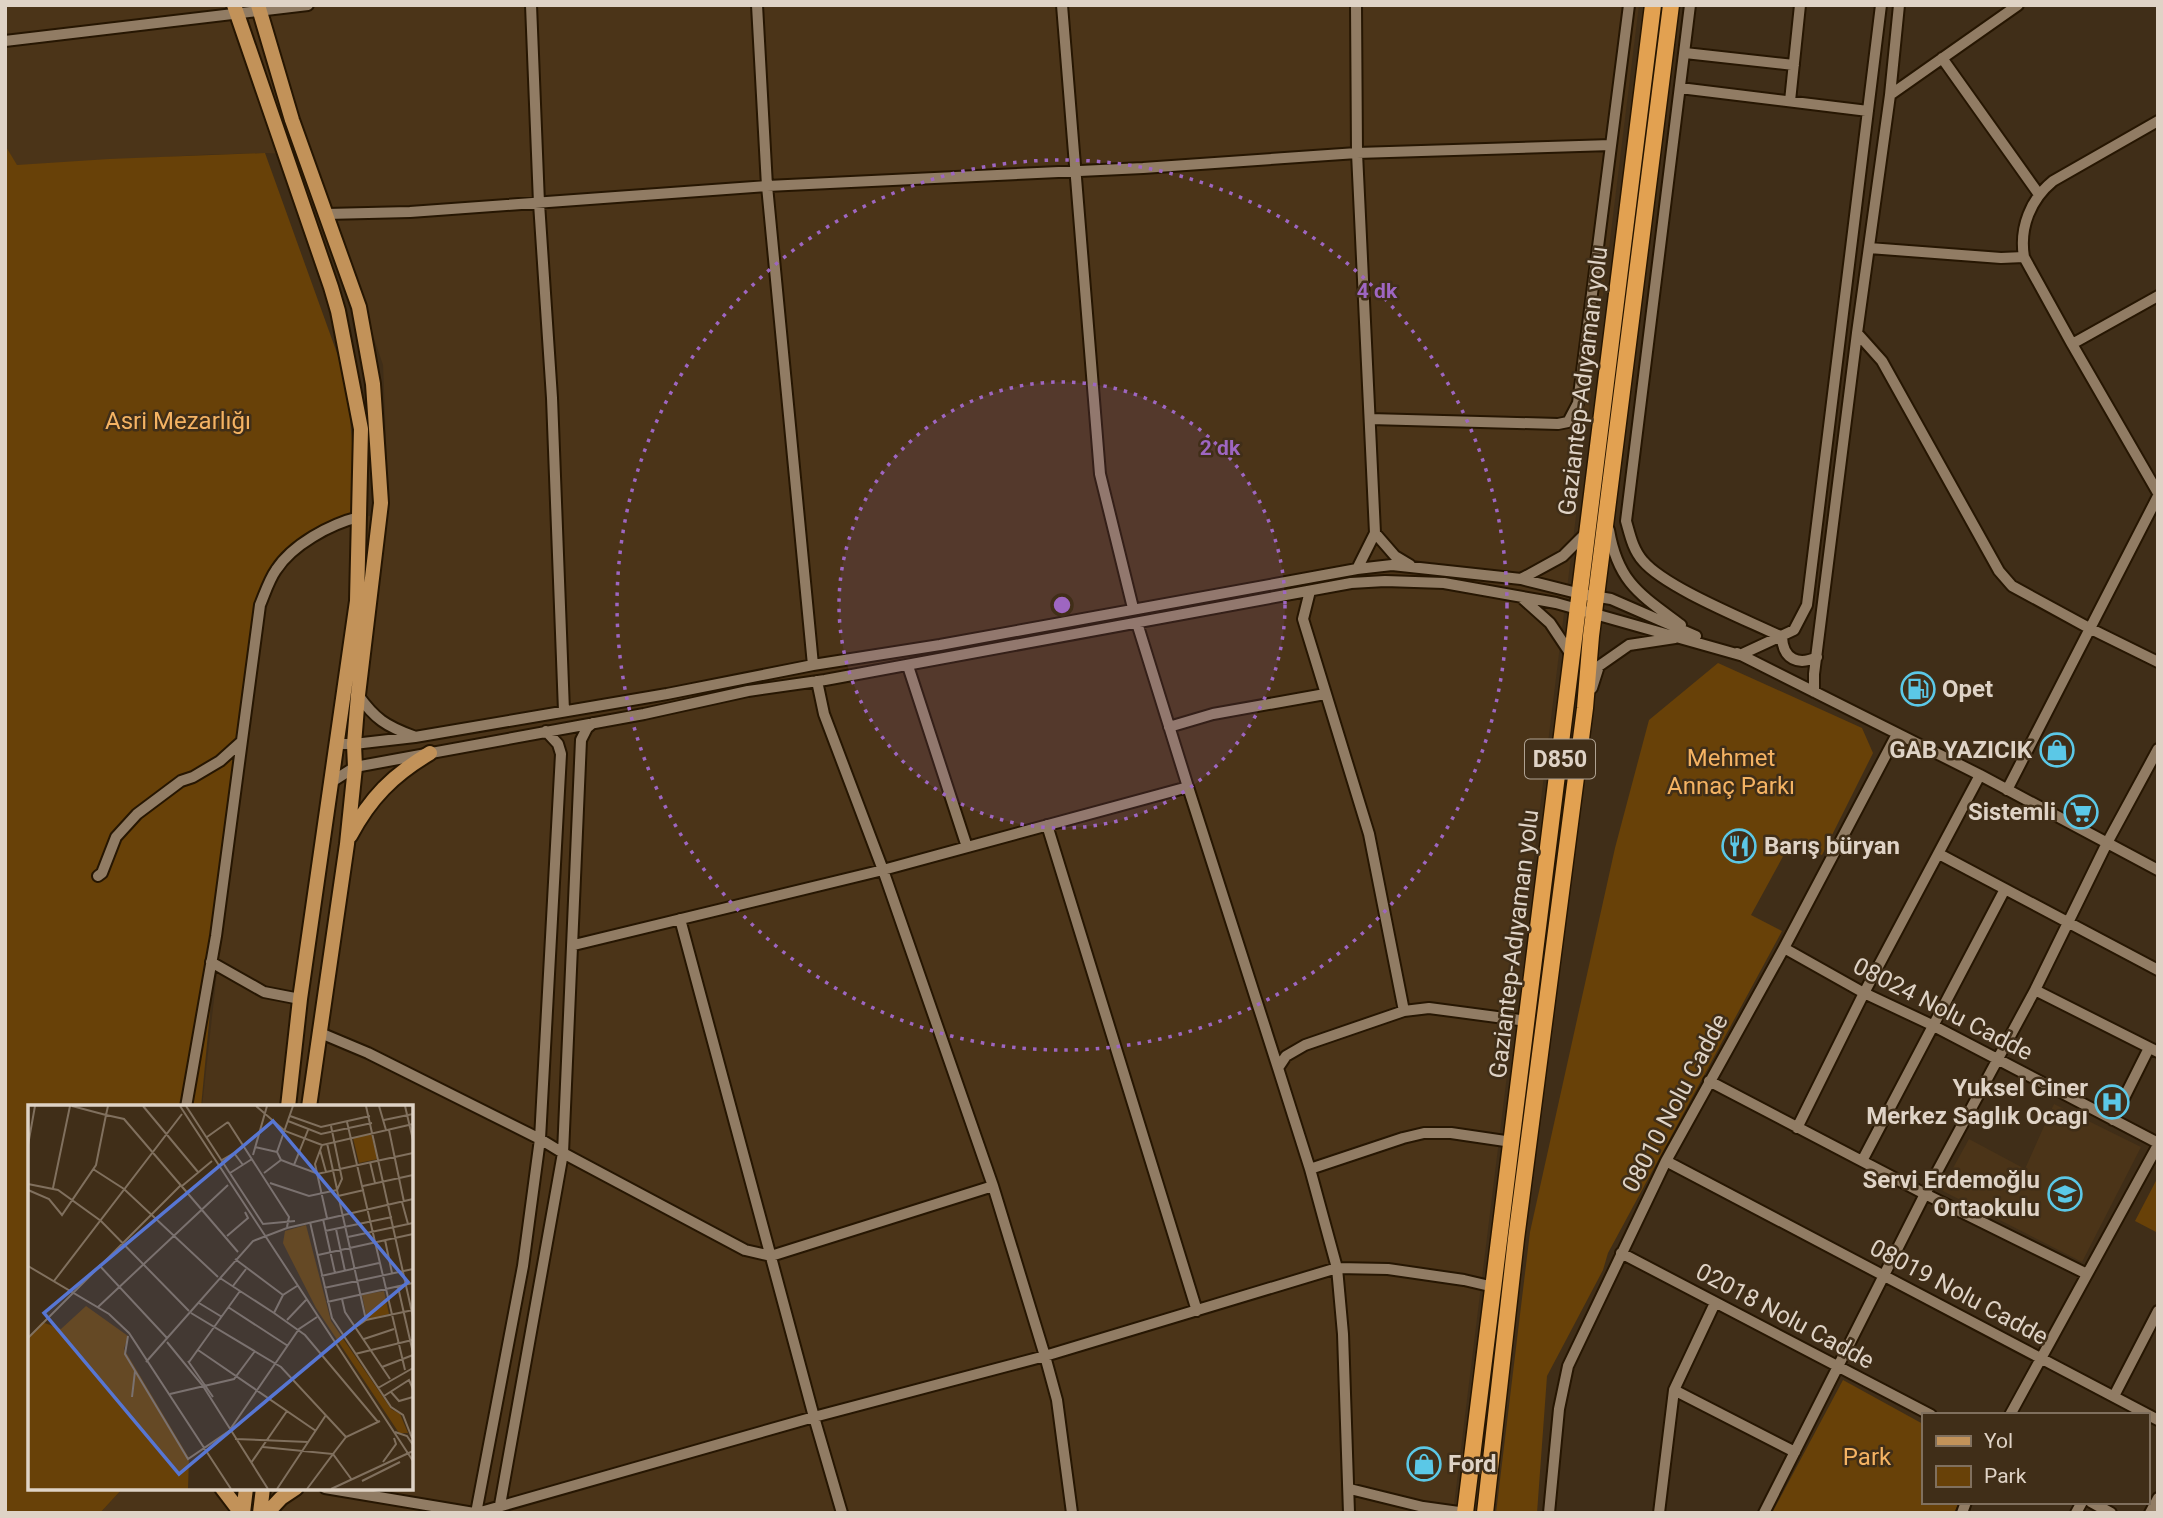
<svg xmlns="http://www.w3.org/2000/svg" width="2163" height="1518" font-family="Roboto,sans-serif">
<rect width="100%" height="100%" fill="#402e18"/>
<path fill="#4b3418" d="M 5,5 L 1639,5 L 1453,1513 L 100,1513 L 123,1488 L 411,1488 L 411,1107 L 202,1107 L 258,603 L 293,551 L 358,517 L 389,514 L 383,365 L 312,155 L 265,153 L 199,155 L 17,166 L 5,145 Z
M 2054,1104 L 2141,1147 L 2082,1262 L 1941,1190 L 1969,1139 L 2025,1169 Z"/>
<path fill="#684108" d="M 5,145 L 17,165 L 109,159 L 265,153 L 347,381 L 358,517 L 293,551 L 258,603 L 233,769 L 201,1107 L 30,1107 L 30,1488 L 123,1488 L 100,1513 L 5,1513 Z
M 1718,663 L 1862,728 L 1873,753 L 1822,855 L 1792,840 L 1751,915 L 1782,931 L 1608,1253 L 1603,1270 L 1547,1376 L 1537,1513 L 1496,1513 L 1530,1232 L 1615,848 L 1649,720 Z
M 2158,1177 L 2158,1233 L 2135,1221 Z
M 1843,1380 L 1923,1424 L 1923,1502 L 1959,1502 L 1954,1513 L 1772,1513 Z"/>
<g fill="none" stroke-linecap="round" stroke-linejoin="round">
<defs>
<path id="minor" d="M 531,5 L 539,203 L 552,398 L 564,711
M 757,5 L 767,186 L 813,665
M 1062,5 L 1100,474 L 1133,608
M 1356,5 L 1357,153 L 1375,533 L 1357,569
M 1690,5 L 1626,521 C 1630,535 1633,550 1643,561 C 1666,588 1747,620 1782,637
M 5,41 L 308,5
M 1685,53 L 1794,65
M 1942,58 L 2038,193
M 1680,88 L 1868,111
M 1890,95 L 2018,5
M 1790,101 L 1800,5
M 326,214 L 410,212 L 767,186 L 1143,168 L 1357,153 L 1611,145
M 1869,248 L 2001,258 L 2024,257
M 2158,296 L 2072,344 L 2158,493
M 1857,333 L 1882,361 L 1999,571 L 2012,586 L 2089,628 L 2158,662
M 2072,344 L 2024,257 C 2019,227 2031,199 2053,181 L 2158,121
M 1370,419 L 1558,424 L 1568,422 L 1578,403 L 1629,5
M 1609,530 C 1618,583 1641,595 1681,625
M 1375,533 L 1395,556 L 1410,565
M 1521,579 L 1563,556 L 1587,532
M 1310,591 L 1303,619 L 1369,834 L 1404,1011
M 1521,597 L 1550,623 L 1572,656
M 1137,623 L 1188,787
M 1782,637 C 1783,659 1798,666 1817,657
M 1737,653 L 1980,775 L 2158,870
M 908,666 L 967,847
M 817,681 L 824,714 L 883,870 L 993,1186 L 1045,1356 L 1057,1400 L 1072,1513
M 1592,688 L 1599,666 L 1629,645 L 1675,638
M 1814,692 L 1814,674 L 1857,333 L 1890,95 L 1899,5
M 358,695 C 375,719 386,726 413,736
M 1169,727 L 1213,714 L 1325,694
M 335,744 L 354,744 L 415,737 L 667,694 L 813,665 L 940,645 L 1357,569 L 1392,565 L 1521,579 L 1581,594 L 1611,599 L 1696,636
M 330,783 L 355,767 L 644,714 L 748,691 L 825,680 L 1351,583 L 1385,581 L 1444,583 L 1556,603 L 1740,655 L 1794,630 L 1807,605 L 1881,5
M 2007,790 L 2158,496
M 1047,825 L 1197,1311
M 1939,854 L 2158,970
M 98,876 L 102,873 L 116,837 L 137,814 L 181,781 L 193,777 L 220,761 L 240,743
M 680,919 L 814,1417 L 842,1513
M 574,945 L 883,870 L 1188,787 L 1278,1068
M 1784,948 L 1864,993 L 1932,1025 L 2158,1143
M 211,962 L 264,992 L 300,999
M 2035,990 L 2158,1052
M 318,1032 L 368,1053 L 540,1139 L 563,1153 L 745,1250 L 771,1256 L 993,1186
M 1709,1081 L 1925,1194 L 2087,1274
M 186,1107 L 216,936 L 260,605 C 265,593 269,580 276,570 C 292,545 330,524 359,517
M 2113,1120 L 2149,1048
M 1797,1128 L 1864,993 L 1980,775
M 1666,1161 L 2158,1420
M 1862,1161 L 2005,889
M 1310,1169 L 1403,1138 L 1424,1133 L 1451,1133 L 1512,1142
M 1621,1253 L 1931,1415
M 1674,1390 L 1795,1452
M 2114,1396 L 2158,1311
M 2010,1415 L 2158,1145
M 325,1488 L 474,1513
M 1350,1489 L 1423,1507 L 1466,1513
M 2091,1502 L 2111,1513
M 500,1505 L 563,1153 L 581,740 L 587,728 L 593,723
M 476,1513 L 523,1266 L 540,1139 L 561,754 L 558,744 L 546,731
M 477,1513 L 814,1417 L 1045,1356 L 1337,1268 L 1388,1269 L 1464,1280 L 1494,1287
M 1349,1513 L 1343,1334 L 1337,1268 L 1310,1169 L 1278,1068 L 1286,1056 L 1305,1045 L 1404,1011 L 1429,1008 L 1527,1021
M 1549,1513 L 1559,1409 L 1568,1366 L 1666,1161 L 1784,948 L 1897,734
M 1659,1513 L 1674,1390 L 1715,1303
M 1764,1513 L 1925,1194 L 2035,990 L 2107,843 L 2158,749
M 1962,1513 L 1966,1502
M 2076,1513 L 2082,1502
M 2150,1513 L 2158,1498"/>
<path id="major" d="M 234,5 L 331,287 L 338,311 L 361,429 L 357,601 L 300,999 L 288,1107
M 258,5 L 292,120 L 359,307 L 373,384 L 381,503 L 358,695 L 354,744 L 355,767 L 347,844 L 309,1107
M 350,836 C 370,798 393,775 430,753
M 222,1488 L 241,1513
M 243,1513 L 246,1488
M 260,1513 L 263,1488
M 267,1513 L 281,1498 L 296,1488"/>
<path id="highway" d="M 1465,1513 L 1653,5
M 1485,1513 L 1516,1239 L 1585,708 L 1591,636 L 1671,5"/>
</defs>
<use href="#minor" stroke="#261602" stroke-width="14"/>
<use href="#major" stroke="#261602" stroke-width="18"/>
<use href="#highway" stroke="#261602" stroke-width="19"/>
<use href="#minor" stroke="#917c64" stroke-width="10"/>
<use href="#major" stroke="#c29259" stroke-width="14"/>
<use href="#highway" stroke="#e2a151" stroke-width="16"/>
</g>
<circle cx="1062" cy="605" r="223" fill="#9e66c1" fill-opacity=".12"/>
<g fill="none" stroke="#9e66c1" stroke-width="3.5" stroke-dasharray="3.5 7">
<circle cx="1062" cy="605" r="223"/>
<circle cx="1062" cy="605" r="445"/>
</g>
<defs>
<symbol id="fuel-ring" viewBox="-11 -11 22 22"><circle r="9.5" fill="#402e18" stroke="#5bc8e7" stroke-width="1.5"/><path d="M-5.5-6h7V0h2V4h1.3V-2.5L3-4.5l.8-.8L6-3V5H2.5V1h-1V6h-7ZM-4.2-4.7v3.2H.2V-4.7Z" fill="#5bc8e7"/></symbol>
<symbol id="shop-ring" viewBox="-11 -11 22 22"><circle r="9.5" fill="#402e18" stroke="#5bc8e7" stroke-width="1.5"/><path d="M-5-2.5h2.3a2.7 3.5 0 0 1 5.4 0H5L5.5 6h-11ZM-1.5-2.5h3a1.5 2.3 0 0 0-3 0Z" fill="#5bc8e7"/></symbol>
<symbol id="supermarket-ring" viewBox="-11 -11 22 22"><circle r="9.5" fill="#402e18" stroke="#5bc8e7" stroke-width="1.5"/><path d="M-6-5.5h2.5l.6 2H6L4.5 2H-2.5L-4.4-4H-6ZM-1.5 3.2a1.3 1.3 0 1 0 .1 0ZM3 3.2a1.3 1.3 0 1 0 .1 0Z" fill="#5bc8e7"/></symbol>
<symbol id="restaurant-ring" viewBox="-11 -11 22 22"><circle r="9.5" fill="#402e18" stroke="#5bc8e7" stroke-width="1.5"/><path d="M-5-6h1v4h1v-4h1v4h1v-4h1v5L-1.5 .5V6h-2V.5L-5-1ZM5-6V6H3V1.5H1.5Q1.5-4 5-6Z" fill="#5bc8e7"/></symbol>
<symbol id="hospital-ring" viewBox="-11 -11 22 22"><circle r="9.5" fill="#402e18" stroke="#5bc8e7" stroke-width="1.5"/><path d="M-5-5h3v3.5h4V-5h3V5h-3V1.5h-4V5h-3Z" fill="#5bc8e7"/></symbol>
<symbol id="school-ring" viewBox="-11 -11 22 22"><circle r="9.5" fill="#402e18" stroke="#5bc8e7" stroke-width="1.5"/><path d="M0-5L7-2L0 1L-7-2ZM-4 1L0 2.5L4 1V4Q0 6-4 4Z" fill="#5bc8e7"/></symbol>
</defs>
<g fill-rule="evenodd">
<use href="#fuel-ring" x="1899" y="670" width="38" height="38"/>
<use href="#shop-ring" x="2038" y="731" width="38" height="38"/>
<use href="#supermarket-ring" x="2062" y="793" width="38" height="38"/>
<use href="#restaurant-ring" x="1720" y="827" width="38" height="38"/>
<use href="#hospital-ring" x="2093" y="1083" width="38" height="38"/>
<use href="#school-ring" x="2046" y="1175" width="38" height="38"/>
<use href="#shop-ring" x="1405" y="1445" width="38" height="38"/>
</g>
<g text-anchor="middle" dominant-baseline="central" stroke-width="5" stroke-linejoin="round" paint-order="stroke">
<rect fill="#402e18" stroke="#afa292" stroke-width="2" x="1525" y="739.5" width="70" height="39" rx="5"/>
<g font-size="23" font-weight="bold" fill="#dfd3c6">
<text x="1560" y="759">D850</text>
</g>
<g font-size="24" fill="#dfd3c6" stroke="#402e18">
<text transform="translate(1583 381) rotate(-83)">Gaziantep-Adıyaman yolu</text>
<text transform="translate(1514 944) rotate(-83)">Gaziantep-Adıyaman yolu</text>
<text transform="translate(1943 1009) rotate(27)">08024 Nolu Cadde</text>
<text transform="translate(1675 1103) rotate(-62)">08010 Nolu Cadde</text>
<text transform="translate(1959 1292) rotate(28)">08019 Nolu Cadde</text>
<text transform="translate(1785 1316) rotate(28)">02018 Nolu Cadde</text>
</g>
<g font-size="24" fill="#f5b363" stroke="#402e18">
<text x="178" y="421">Asri Mezarlığı</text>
<text x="1731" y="758">Mehmet<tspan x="1731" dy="28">Annaç Parkı</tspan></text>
<text x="1867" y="1457">Park</text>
</g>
<g font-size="24" font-weight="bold" fill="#dfd3c6" stroke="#402e18" text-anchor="end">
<text x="1942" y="689" text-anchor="start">Opet</text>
<text x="2032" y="750">GAB YAZICIK</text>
<text x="2056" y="812">Sistemli</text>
<text x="1764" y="846" text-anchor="start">Barış büryan</text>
<text x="2088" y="1088">Yuksel Ciner<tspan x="2088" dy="28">Merkez Saglık Ocagı</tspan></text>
<text x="2040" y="1180">Servi Erdemoğlu<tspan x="2040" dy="28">Ortaokulu</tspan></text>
<text x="1448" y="1464" text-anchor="start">Ford</text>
</g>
</g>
<g transform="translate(28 1105)">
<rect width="385" height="385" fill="#402e18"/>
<path d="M 343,29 L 350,54 L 331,58 L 325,33 ZM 278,120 L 303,216 L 363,304 L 372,309 L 380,328 L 371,328 L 288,203 L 263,154 L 255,138 L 257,126 ZM 356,186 L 361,209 L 339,214 L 334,190 ZM 58,201 L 100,231 L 96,244 L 161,353 L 160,384 L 0,384 L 0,233 L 14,217 L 33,224 Z" fill="#684108"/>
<path fill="none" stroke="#80705e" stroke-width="2" d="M 80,1 L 78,10 L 96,14 L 210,147M 115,1 L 170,67M 152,1 L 385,356M 158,1 L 235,119 L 267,116M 228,1 L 257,26 L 294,40M 265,1 L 249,47 L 253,55 L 266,60M 338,1 L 385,212M 351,1 L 358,25M 377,1 L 385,35M 262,11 L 293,22 L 342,11M 356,15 L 385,9M 260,16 L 293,29 L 344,18M 200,17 L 261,112 L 259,122M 319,17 L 377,265M 303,21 L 314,74 L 309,85 L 338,215M 280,25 L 266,60 L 288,68M 361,25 L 376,97M 179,32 L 200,17M 299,38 L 309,84M 0,40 L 7,1M 227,42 L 249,47M 292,45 L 298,67M 225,50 L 239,1M 194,55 L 206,48 L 215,60M 342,57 L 347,78M 65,64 L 96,84 L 190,172M 202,68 L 224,54M 236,68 L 253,55M 289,69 L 385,48M 242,78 L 281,91 L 309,85M 0,79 L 30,85 L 73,116 L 161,206M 154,81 L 184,56M 335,81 L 385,70M 25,83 L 42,1M 0,85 L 21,94 L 34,110 L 68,60 L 78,10 L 44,1M 310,91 L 336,85M 374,97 L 380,119M 299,113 L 287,59 L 294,40 L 385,19M 295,114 L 307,168M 282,117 L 304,213 L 363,302 L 375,310 L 384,333M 308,124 L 317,166M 297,126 L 364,112M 199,131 L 220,113 L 217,107M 320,132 L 385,118M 357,135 L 364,168M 290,150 L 385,129M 207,154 L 255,190M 71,160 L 139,233M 0,161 L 81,209 L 101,228 L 203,384M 293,171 L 351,158M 192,173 L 212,186M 26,176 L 154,9M 205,181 L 218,164M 269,181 L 255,190 L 246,208 L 277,230 L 350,317M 370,182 L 385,248M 296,183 L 385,164M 314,194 L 317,207 L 362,274M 299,197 L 385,178M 171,198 L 194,212M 70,202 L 200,80M 200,202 L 260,241M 163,208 L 253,262 L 318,332M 259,215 L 278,195M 100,231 L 97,249 L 160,354 L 201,326 L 271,224 L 289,212M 315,231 L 338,215 L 385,205M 0,233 L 153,80M 336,234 L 366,224M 139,237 L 175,281 L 240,384M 170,245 L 288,326M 327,249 L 384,235M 160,256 L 185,292M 118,257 L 225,136 L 259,123 L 385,94M 161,257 L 212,186 L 246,208M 354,262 L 385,250M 350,283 L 385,263M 363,287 L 371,296 L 385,292M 142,289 L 206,274 L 227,246M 356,291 L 381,275 L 385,284M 104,292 L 107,266M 367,327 L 379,331 L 385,340M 207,334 L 280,337M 235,342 L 305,349 L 279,384M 355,357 L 368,339 L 366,333M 223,358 L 259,306M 324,375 L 305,349 L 318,332 L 352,316M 334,376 L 372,357M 249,384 L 298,310M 303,384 L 385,346"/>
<path fill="#5776d3" fill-opacity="0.15" stroke="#5776d3" stroke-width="3.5" d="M 245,16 L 380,177 L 151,369 L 16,208 Z"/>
<rect width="385" height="385" fill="none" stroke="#dfd3c6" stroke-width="3.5"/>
</g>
<circle cx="1062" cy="605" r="10" fill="#9e66c1" stroke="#402e18" stroke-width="3.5"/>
<g font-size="21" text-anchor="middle" font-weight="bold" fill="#9e66c1" stroke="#402e18" stroke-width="5" stroke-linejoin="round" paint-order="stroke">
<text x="1377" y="298">4 dk</text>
<text x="1220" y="455">2 dk</text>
</g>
<rect width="2163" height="1518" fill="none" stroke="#dfd3c6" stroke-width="14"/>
<rect x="1922" y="1413" width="228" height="91" fill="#402e18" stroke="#80705e" stroke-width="2"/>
<rect x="1936" y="1436" width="35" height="10" fill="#c29259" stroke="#80705e" stroke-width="2"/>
<text x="1984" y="1448" font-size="21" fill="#dfd3c6">Yol</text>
<rect x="1936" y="1466" width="35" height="21" fill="#684108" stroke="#80705e" stroke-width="2"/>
<text x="1984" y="1483" font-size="21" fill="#dfd3c6">Park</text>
</svg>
